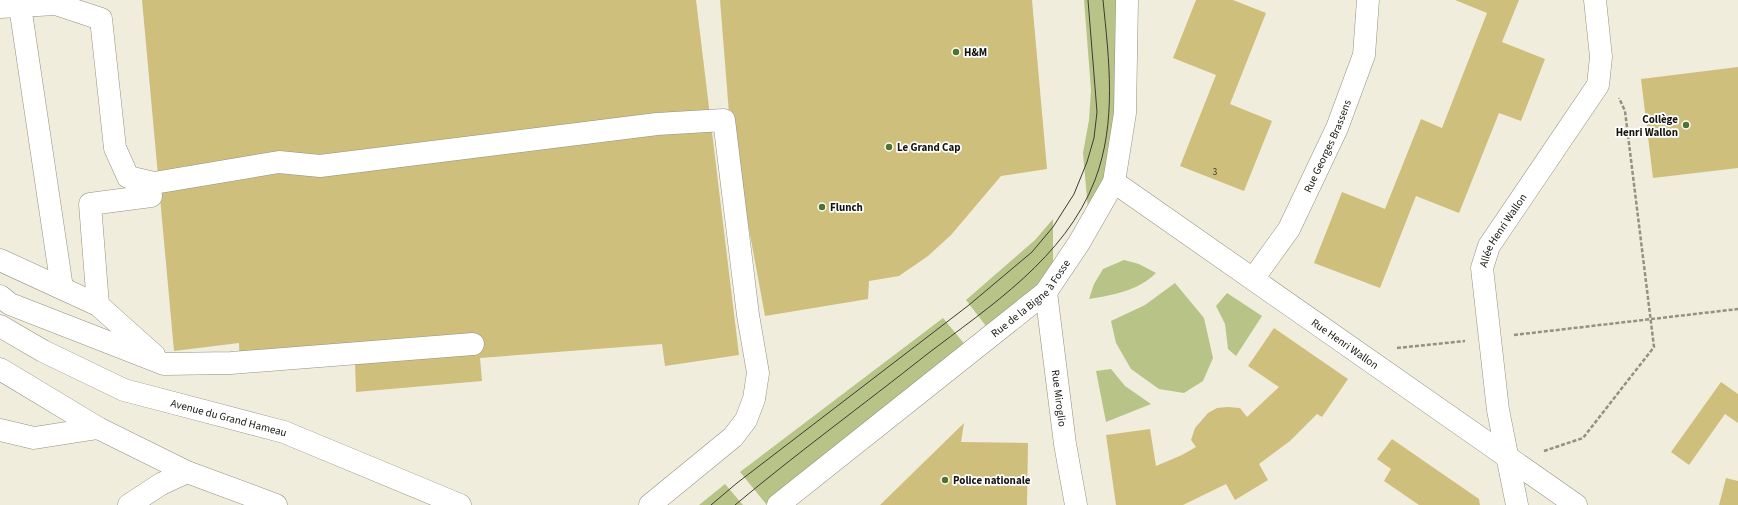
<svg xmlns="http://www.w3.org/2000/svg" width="1738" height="505" font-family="'Source Sans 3',sans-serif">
<rect width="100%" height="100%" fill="#f1eddc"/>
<path fill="#b8c487" d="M 1084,0 L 1121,0 L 1121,55 L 1108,170 L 1088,210 L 1083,153 L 1089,120 L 1091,90 Z
M 1053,219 L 1053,267 L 1021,302 L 989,330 L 966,300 L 1035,240 Z
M 1124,260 L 1139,264 L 1156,273 C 1138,291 1113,295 1089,299 L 1094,284 L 1103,269 Z
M 1175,283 L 1204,318 L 1213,358 L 1203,381 L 1184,393 L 1159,389 L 1131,369 L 1116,343 L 1111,321 L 1145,305 Z
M 1227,293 L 1262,316 L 1236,356 L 1228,349 L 1225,324 L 1216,306 Z
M 943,318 L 967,347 L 766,504 L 740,472 Z
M 1111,369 L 1125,386 L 1151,404 L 1106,422 L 1096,371 Z
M 725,484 L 743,505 L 699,505 Z"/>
<path fill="#cfbf7d" d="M 142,0 L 696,0 L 739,355 L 665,366 L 662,344 L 480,358 L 482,381 L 356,392 L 355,363 L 240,373 L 239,343 L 174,351 Z
M 720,0 L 1032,0 L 1047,169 L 1001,176 L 951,235 L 928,256 L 899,276 L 869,281 L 868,299 L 765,316 L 730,126 Z
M 1196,0 L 1233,0 L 1266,13 L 1230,104 L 1272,121 L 1244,191 L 1180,166 L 1216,75 L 1173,58 Z
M 1455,0 L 1519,0 L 1502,42 L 1545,59 L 1521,121 L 1499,113 L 1459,213 L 1416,196 L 1380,288 L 1314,263 L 1342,192 L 1385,209 L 1421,119 L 1442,128 L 1487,13 Z
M 1738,67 L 1738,168 L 1653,178 L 1641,79 Z
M 1274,328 L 1348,379 L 1322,417 L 1317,414 L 1290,441 L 1259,464 L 1268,480 L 1235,500 L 1226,484 L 1183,505 L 1116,505 L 1106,435 L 1150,429 L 1156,466 L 1182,455 L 1196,447 L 1191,440 L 1195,428 L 1208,413 L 1217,408 L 1228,407 L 1240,408 L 1247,417 L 1279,387 L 1248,366 Z
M 1721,382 L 1738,394 L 1738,423 L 1725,414 L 1689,465 L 1671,452 Z
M 964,423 L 961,442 L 1028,443 L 1027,505 L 880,505 Z
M 1392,439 L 1479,499 L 1480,505 L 1419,505 L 1384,481 L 1391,469 L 1377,459 Z
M 1726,478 L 1738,481 L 1738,505 L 1719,505 Z"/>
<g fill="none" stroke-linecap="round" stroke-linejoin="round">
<defs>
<g id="minor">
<path d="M 20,6 L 62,288"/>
<path d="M 0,7 L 56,4 L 101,19 L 115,148 L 128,177 L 154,183 L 279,162 L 320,166 L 657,124 L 724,120 L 748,315 L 758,373 L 754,399 L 746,420 L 733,437 L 650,505"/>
<path id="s1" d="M 1114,182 L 1576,505"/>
<path d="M 0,260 L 98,305 L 154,355"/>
<path id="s2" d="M 1253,279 L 1289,229 L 1337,128 L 1364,55 L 1368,0"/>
<path id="s3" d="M 1046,292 L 1065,444 L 1076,505"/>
<path d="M 0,296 L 10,304 L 164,364 L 231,363 L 473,344"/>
<path d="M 98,305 L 90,204 L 151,196"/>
<path d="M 0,430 L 34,438 L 98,428"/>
<path d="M 129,505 L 161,484 L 187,472"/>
<path id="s4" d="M 778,505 L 1046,292 L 1079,243 L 1114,182 L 1125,113 L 1127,0"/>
<path id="s5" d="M 1517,505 L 1498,410 L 1482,268 L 1489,246 L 1598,85 L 1601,57 L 1595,0"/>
</g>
<g id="major">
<path id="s6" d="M 0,326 L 43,351 L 124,390 L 284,432 L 460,505"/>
<path d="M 0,369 L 98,428 L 187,472 L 276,505"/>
</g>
</defs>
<use href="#minor" stroke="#949182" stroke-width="23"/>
<use href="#major" stroke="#949182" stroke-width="23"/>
<path stroke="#939184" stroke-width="2.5" stroke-dasharray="4 2" stroke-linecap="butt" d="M 1514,335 L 1738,309
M 1397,348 L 1465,341
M 1544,451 L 1583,438 L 1654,347 L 1625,111 L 1619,98"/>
<use href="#minor" stroke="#fff" stroke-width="22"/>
<use href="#major" stroke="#fff" stroke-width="22"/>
<path stroke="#3c3b33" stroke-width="1" d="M 711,505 L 737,483 L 969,305 L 1032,252 L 1053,227 L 1074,194 L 1087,162 L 1094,138 L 1097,112 L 1088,0
M 735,505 C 797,453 863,405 926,355 C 990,306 1065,258 1095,180 C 1117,122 1109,60 1103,0"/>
</g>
<g fill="#51742d" stroke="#fff" stroke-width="1.5">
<circle cx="956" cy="52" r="4"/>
<circle cx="1686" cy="125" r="4"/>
<circle cx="889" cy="147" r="4"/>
<circle cx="822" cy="207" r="4"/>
<circle cx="945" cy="480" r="4"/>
</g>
<g text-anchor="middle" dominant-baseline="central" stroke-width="3.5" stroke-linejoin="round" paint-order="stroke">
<g font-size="9" fill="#44402a">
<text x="1215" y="172">3</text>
</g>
<g font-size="11" font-weight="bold" fill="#16150f" stroke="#fff" text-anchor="start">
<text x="964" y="52">H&amp;M</text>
<text x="1678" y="119" text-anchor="end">Collège<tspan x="1678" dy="13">Henri Wallon</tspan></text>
<text x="897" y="147">Le Grand Cap</text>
<text x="830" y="207">Flunch</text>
<text x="953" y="480">Police nationale</text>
</g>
<g font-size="11" fill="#16150f" stroke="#fff">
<text stroke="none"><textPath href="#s2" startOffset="153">Rue Georges Brassens</textPath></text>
<text stroke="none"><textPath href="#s5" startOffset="283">Allée Henri Wallon</textPath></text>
<text stroke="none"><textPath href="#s4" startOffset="327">Rue de la Bigne à Fosse</textPath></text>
<text stroke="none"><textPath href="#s1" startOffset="282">Rue Henri Wallon</textPath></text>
<text stroke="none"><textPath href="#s3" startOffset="107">Rue Miroglio</textPath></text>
<text stroke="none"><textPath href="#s6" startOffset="248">Avenue du Grand Hameau</textPath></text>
</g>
</g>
</svg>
